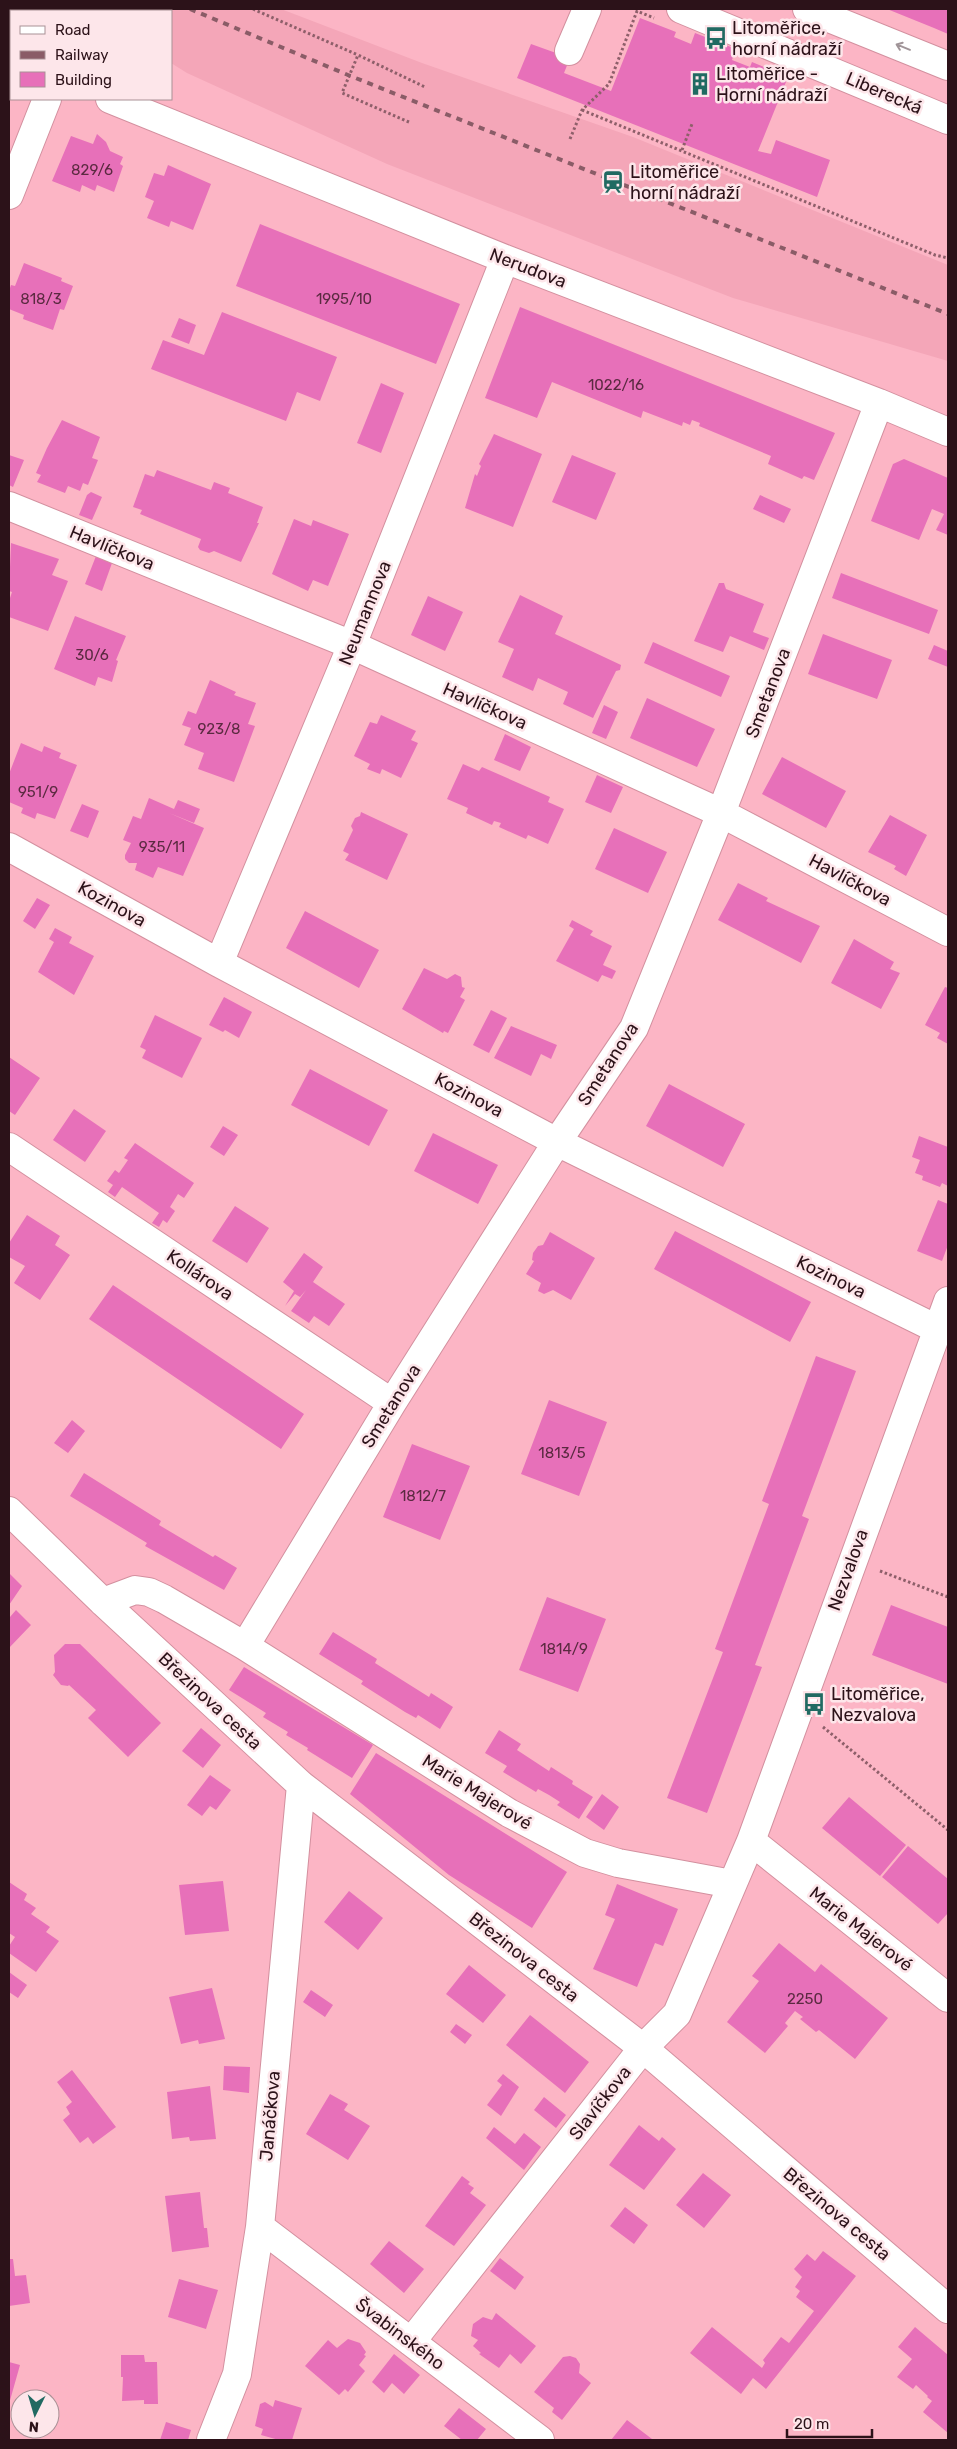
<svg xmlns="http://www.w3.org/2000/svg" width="957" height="2449" font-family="Rubik,sans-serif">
<rect width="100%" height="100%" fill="#fcb5c5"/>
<path fill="#f4a6b8" d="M 80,9 L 281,9 L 422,63 L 633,137 L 948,265 L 948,361 L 733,298 L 387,164 L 187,73 L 171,63 L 171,11 L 84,11 Z"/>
<path fill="#e770b9" d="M 887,9 L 948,9 L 948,34 L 934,28 Z
M 640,18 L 676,32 L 674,37 L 691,44 L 695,33 L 736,49 L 732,60 L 750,67 L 752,62 L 788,77 L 758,151 L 771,154 L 776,140 L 830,160 L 817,197 L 517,78 L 531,44 L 570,58 L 564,73 L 611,91 Z
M 97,134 L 106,142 L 110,151 L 123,157 L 120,164 L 123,166 L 114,192 L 97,185 L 95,191 L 82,185 L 80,192 L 52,181 L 71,136 L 93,144 Z
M 168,165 L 211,184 L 193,230 L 171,221 L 169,227 L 147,218 L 154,201 L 145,197 L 154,173 L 164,176 Z
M 260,224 L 460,304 L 436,364 L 236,286 Z
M 24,263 L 62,278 L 61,281 L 73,286 L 64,310 L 60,309 L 53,330 L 23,319 L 24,315 L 9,309 L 9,291 L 11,285 L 15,286 Z
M 520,307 L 835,433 L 814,480 L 804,476 L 802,479 L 768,464 L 771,456 L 699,426 L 700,423 L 692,420 L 690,425 L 683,422 L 682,426 L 643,411 L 641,418 L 552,382 L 537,418 L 485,398 Z
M 222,312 L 337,357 L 320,401 L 297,392 L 286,421 L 151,369 L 163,340 L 204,355 Z
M 179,318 L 196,325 L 189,344 L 171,337 Z
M 381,383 L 404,393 L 381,453 L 357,443 Z
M 62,420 L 100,437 L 92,458 L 98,460 L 88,485 L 83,483 L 80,491 L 68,486 L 65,493 L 37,482 L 41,475 L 36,473 L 47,448 Z
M 494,434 L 542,454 L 513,527 L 465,508 L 475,474 L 477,476 L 481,466 L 479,464 Z
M 9,455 L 24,460 L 13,487 L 9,485 Z
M 572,455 L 616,473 L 596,520 L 552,502 Z
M 904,459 L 948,478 L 948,535 L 936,530 L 944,514 L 932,509 L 919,540 L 871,521 L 893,464 Z
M 157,470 L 211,490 L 214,482 L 230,488 L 228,493 L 263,507 L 257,523 L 259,523 L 241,562 L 214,551 L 209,553 L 200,550 L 198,547 L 201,539 L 140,514 L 142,510 L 133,507 L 145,474 L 154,477 Z
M 91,492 L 102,497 L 92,520 L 79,515 L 87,495 Z
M 760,495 L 791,509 L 784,523 L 753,509 Z
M 294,519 L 311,526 L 313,520 L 349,534 L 328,586 L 313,580 L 308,591 L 272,574 Z
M 11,543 L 59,559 L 52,575 L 68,581 L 48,631 L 9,617 L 9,601 L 12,592 L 9,591 Z
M 96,556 L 112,563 L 102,591 L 85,584 Z
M 841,573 L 938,610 L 929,634 L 832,598 Z
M 719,583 L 724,583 L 726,589 L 764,604 L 753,632 L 769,638 L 764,650 L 730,636 L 723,652 L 694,641 Z
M 520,595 L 563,616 L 555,634 L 621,665 L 620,670 L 616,671 L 593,718 L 563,704 L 568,692 L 538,678 L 533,691 L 502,677 L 514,649 L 498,642 Z
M 428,596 L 463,612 L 445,651 L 411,635 Z
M 75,616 L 126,636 L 116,660 L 118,661 L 112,682 L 98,677 L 95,686 L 54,669 Z
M 823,634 L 892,660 L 877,699 L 808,674 Z
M 653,642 L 730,676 L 721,697 L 644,663 Z
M 934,645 L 948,651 L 948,667 L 928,659 Z
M 210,680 L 236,692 L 234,695 L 256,703 L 248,724 L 255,726 L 234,782 L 198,769 L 204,753 L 184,745 L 191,728 L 182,725 L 188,711 L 196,714 Z
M 647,698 L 715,729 L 697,767 L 630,738 Z
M 604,705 L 618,712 L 606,739 L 592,733 Z
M 381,715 L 416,731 L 411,740 L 418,743 L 401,778 L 382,769 L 380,774 L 367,769 L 370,764 L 354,756 L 370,722 L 377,724 Z
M 505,734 L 531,747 L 520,771 L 494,760 Z
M 21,743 L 42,752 L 44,746 L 61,753 L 59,758 L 77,765 L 55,819 L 37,813 L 35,819 L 21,813 L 23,808 L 9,802 L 9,774 Z
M 782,757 L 846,791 L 826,828 L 762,794 Z
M 463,764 L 479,771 L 482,767 L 550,797 L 548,802 L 564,809 L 548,844 L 528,835 L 526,839 L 499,827 L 501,823 L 494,821 L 492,825 L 466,813 L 468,808 L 447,799 Z
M 597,775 L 623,787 L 611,813 L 585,802 Z
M 149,798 L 174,809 L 178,800 L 200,809 L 194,823 L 169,813 L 204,828 L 183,876 L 158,867 L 153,878 L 135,870 L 137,863 L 129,863 L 125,859 L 125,855 L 131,843 L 123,840 L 133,816 L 141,819 Z
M 82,804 L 99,811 L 88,838 L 70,831 Z
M 361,812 L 408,834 L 387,880 L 345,860 L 349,854 L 343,851 L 353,830 L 351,826 L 355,818 L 360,816 Z
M 890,815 L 927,835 L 906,876 L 894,869 L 896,866 L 868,852 Z
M 614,828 L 667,852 L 648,893 L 595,869 Z
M 738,883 L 768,898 L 766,901 L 820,926 L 801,963 L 718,920 Z
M 37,898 L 50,905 L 35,929 L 23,921 Z
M 305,911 L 379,950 L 359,988 L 286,948 Z
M 572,920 L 593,931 L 590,935 L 612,946 L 603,965 L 616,971 L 612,979 L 602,975 L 598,982 L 556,961 L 574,929 L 569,926 Z
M 55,928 L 72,937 L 69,943 L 94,956 L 74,995 L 38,972 L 54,942 L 49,939 Z
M 854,939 L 894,962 L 890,969 L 900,973 L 881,1009 L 831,983 Z
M 424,968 L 447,979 L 455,974 L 461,977 L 462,987 L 465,988 L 460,997 L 465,1000 L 448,1033 L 444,1031 L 443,1033 L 402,1009 Z
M 945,987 L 948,988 L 948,1044 L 937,1038 L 940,1033 L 925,1025 Z
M 224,997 L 252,1012 L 239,1038 L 225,1030 L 223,1032 L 209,1025 Z
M 491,1010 L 507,1018 L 489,1053 L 473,1045 Z
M 155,1015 L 202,1038 L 182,1078 L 142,1058 L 146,1050 L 140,1047 Z
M 511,1026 L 557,1045 L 551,1059 L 541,1054 L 531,1076 L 494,1058 Z
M 9,1057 L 40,1078 L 15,1115 L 9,1111 Z
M 310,1069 L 388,1110 L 369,1146 L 291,1105 Z
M 669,1084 L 745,1124 L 723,1167 L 646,1126 Z
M 74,1109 L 106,1131 L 85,1162 L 53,1140 Z
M 223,1126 L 238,1135 L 224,1156 L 210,1147 Z
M 433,1133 L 498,1165 L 478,1204 L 414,1171 Z
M 919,1136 L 948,1147 L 948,1186 L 942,1183 L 940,1187 L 922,1180 L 923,1176 L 915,1173 L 920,1160 L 912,1157 Z
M 135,1143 L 194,1183 L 184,1198 L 178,1194 L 170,1207 L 175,1211 L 167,1223 L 163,1220 L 159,1227 L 152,1223 L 159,1213 L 122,1187 L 115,1197 L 108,1192 L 113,1185 L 107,1181 L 115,1170 L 119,1173 L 128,1160 L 124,1158 Z
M 938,1200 L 948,1204 L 948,1245 L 942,1261 L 917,1251 Z
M 235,1206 L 269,1228 L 247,1263 L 212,1241 Z
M 27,1215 L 60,1236 L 55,1245 L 70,1255 L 40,1300 L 14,1283 L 25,1266 L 9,1257 L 9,1243 Z
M 675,1231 L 811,1302 L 790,1342 L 654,1269 Z
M 550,1232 L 595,1258 L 571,1300 L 553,1290 L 544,1294 L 538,1291 L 541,1283 L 526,1274 L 534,1261 L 532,1260 L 533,1253 L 538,1246 L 543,1245 Z
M 304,1253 L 323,1267 L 313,1282 L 345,1304 L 329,1326 L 314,1316 L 309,1323 L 291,1311 L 306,1290 L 300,1297 L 295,1294 L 285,1306 L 294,1291 L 283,1282 Z
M 113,1285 L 304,1414 L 281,1449 L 89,1319 Z
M 816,1356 L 856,1371 L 802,1516 L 809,1519 L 755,1665 L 762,1667 L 707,1813 L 667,1798 L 723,1652 L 715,1649 L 769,1504 L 762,1501 Z
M 549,1400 L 607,1422 L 579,1496 L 521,1474 Z
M 72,1420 L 85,1431 L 68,1453 L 54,1443 Z
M 412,1444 L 470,1466 L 440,1540 L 383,1517 Z
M 84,1473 L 161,1521 L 159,1525 L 213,1557 L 215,1555 L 237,1568 L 224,1590 L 145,1546 L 147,1543 L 70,1496 Z
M 9,1573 L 22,1586 L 9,1605 Z
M 547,1597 L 606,1619 L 578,1692 L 519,1670 Z
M 891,1605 L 948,1627 L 948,1684 L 872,1655 Z
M 16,1610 L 31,1625 L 9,1648 L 9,1615 L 10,1617 Z
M 333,1632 L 377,1659 L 375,1663 L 429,1697 L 431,1693 L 453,1707 L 440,1729 L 418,1715 L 416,1718 L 405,1712 L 361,1684 L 363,1681 L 319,1654 Z
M 65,1644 L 80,1644 L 161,1723 L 128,1757 L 88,1718 L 96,1710 L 69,1685 L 68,1686 L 61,1685 L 53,1675 L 55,1672 L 54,1655 Z
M 244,1667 L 373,1745 L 352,1778 L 307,1750 L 308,1748 L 286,1735 L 288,1732 L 263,1717 L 266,1713 L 229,1690 Z
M 201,1728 L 221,1745 L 203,1768 L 182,1751 Z
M 499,1730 L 521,1744 L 517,1750 L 549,1771 L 551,1767 L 573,1781 L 572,1784 L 593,1797 L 579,1819 L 557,1805 L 560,1802 L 549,1795 L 538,1789 L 536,1792 L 503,1772 L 507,1766 L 485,1753 Z
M 376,1753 L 567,1872 L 532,1928 L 449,1875 L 350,1794 Z
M 210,1775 L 231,1790 L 216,1810 L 210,1806 L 202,1816 L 187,1805 Z
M 602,1794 L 619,1807 L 604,1830 L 586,1817 Z
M 849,1797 L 906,1845 L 880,1876 L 822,1828 Z
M 908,1846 L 948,1879 L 948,1913 L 938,1924 L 882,1877 Z
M 223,1881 L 229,1931 L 185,1935 L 179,1885 Z
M 9,1882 L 27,1894 L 24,1900 L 36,1908 L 31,1914 L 50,1927 L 46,1932 L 59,1941 L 36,1972 L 9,1953 L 9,1946 L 15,1937 L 9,1933 Z
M 617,1884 L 678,1909 L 663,1946 L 655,1943 L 637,1987 L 593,1969 L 615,1919 L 605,1915 Z
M 349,1891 L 383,1918 L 358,1950 L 324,1922 Z
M 779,1943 L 815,1972 L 821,1964 L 888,2018 L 855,2059 L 819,2030 L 816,2032 L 800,2019 L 803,2017 L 795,2011 L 785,2023 L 788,2026 L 765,2053 L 727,2022 L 759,1981 L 752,1976 Z
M 469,1965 L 506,1995 L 483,2023 L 446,1994 Z
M 9,1972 L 27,1985 L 18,1998 L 9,1992 Z
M 212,1988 L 225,2039 L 199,2044 L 198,2040 L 181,2044 L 169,1997 Z
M 311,1990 L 333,2005 L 325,2017 L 303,2002 Z
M 530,2015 L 589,2062 L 565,2093 L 506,2045 Z
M 456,2024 L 472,2035 L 465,2044 L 450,2032 Z
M 224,2066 L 250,2067 L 249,2093 L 223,2090 Z
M 72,2070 L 116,2127 L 93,2144 L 88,2137 L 80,2143 L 63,2120 L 70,2114 L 66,2107 L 72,2102 L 57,2082 Z
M 503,2074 L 519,2087 L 501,2116 L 487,2105 L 502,2085 L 497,2081 Z
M 210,2086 L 216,2139 L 190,2141 L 189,2137 L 172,2139 L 167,2092 Z
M 330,2094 L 348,2104 L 344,2110 L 370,2126 L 348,2160 L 306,2134 Z
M 544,2097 L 566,2115 L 556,2128 L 534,2110 Z
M 639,2125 L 659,2141 L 662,2137 L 676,2149 L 644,2190 L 609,2165 Z
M 494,2127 L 515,2144 L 524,2133 L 541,2147 L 524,2170 L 486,2138 Z
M 703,2173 L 731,2195 L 704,2228 L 676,2205 Z
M 462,2176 L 470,2182 L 468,2184 L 474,2188 L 470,2193 L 486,2205 L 454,2246 L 425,2226 Z
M 200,2192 L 204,2228 L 207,2228 L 209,2247 L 172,2252 L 165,2196 Z
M 625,2207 L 648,2225 L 634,2244 L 610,2226 Z
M 389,2241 L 424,2269 L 404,2293 L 370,2264 Z
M 823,2251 L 856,2276 L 766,2389 L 753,2378 L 741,2394 L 690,2353 L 712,2327 L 762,2368 L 765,2363 L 763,2360 L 781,2337 L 789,2343 L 814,2311 L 796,2297 L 800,2291 L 795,2287 L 802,2277 L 794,2269 L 807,2254 L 815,2261 Z
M 500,2258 L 524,2277 L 515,2290 L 490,2271 Z
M 9,2259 L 13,2259 L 15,2276 L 26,2275 L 30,2303 L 9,2306 Z
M 179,2279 L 218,2290 L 206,2329 L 168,2317 Z
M 496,2313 L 536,2346 L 521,2364 L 510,2354 L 499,2368 L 479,2354 L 481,2353 L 473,2346 L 478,2340 L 471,2336 L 473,2324 L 483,2317 L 492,2320 Z
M 915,2327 L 948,2355 L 948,2433 L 923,2412 L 932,2401 L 927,2397 L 928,2396 L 916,2385 L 913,2389 L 897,2377 L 912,2359 L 898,2347 Z
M 348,2339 L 360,2343 L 366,2352 L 364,2355 L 366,2356 L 359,2365 L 365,2371 L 348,2392 L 345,2389 L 339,2395 L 305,2366 L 328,2340 L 337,2348 Z
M 394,2354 L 420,2375 L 404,2394 L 392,2383 L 384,2393 L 372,2382 Z
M 121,2355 L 144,2355 L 145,2362 L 157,2362 L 158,2404 L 144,2404 L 144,2400 L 122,2401 L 123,2377 L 121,2377 Z
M 570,2356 L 576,2358 L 580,2364 L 579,2373 L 591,2383 L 562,2420 L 552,2412 L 554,2408 L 534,2392 L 563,2357 Z
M 9,2362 L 20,2365 L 9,2404 Z
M 275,2400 L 302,2408 L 292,2440 L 279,2440 L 261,2435 L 263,2429 L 255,2426 L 260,2404 L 265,2402 L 273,2407 Z
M 459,2408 L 486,2429 L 477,2440 L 462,2440 L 444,2426 Z
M 627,2420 L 652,2439 L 651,2440 L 611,2440 Z
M 166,2422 L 191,2430 L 188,2440 L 160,2440 Z"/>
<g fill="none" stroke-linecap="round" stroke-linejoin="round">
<defs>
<path id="minor" d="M 681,9 L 948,120
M 807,9 L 948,66
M 569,51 L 587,9
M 9,57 L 11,58
M 110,99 L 505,259 L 879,403 L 948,432
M 9,195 L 47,99
M 9,506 L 352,645 L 721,813 L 948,932
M 9,847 L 219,963 L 557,1142 L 937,1329
M 219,963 L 352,645 L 505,259
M 9,1147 L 392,1403
M 9,1511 L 103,1602 L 301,1785 L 643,2048 L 948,2309
M 103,1602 L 135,1590 L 149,1592 L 164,1599 L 245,1646 L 509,1813 L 585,1853 L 618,1863 L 732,1884
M 245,1646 L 392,1403 L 557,1142 L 634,1028 L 721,813 L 879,403
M 751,1841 L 948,1998
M 260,2227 L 540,2440
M 411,2342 L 643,2048 L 677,2014 L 751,1841 L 948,1301
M 211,2440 L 237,2374 L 260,2227 L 301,1785"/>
</defs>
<use href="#minor" stroke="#d3909f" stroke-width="30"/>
<path stroke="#8e5f6a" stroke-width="3" stroke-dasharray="2.5 2.5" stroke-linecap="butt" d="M 253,9 L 358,55
M 582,110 L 935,255 L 948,258
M 409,122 L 342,93 L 358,55 L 425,87
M 570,139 L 582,110 L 609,84 L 637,11 L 654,18
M 682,150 L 692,124
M 880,1571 L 948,1597
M 823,1727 L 948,1830"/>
<use href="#minor" stroke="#fff" stroke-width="28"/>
<path stroke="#8a5c67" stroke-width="4" stroke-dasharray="6 6" stroke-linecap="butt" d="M 190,9 L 348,75 L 948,314"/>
</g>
<defs><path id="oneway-shaft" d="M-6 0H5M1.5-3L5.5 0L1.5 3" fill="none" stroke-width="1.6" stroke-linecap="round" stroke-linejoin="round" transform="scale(1.25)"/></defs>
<use stroke="#a09498" href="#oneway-shaft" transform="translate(903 47) rotate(-158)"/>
<defs>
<symbol id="bus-bare" viewBox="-9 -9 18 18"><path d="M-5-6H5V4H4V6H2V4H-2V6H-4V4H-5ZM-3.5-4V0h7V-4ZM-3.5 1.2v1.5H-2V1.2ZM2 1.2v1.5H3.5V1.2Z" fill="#216a62" stroke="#fde6ea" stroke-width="2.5" paint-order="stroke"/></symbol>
<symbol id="building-bare" viewBox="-9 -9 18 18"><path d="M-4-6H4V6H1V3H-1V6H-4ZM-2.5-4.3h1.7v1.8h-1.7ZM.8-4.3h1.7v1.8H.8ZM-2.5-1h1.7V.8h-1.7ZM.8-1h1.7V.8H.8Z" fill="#216a62" stroke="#fde6ea" stroke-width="2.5" paint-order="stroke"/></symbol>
<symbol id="station-bare" viewBox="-9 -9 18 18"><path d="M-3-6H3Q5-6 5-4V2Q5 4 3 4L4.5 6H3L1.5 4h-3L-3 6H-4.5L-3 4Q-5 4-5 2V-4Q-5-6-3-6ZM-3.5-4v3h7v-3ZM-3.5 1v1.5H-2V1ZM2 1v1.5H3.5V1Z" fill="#216a62" stroke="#fde6ea" stroke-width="2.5" paint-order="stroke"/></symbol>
</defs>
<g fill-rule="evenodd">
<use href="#bus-bare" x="700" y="22" width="32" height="32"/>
<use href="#building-bare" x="684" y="68" width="32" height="32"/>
<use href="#station-bare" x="597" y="166" width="32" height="32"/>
<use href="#bus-bare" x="798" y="1688" width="32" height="32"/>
</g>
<g text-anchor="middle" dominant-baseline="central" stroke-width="5" stroke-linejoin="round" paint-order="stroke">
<g font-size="15" fill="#5b2a41">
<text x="92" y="170">829/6</text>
<text x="41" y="299">818/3</text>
<text x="344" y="299">1995/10</text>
<text x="616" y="385">1022/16</text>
<text x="92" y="655">30/6</text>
<text x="219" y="729">923/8</text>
<text x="38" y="792">951/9</text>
<text x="162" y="847">935/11</text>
<text x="562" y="1453">1813/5</text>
<text x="423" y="1496">1812/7</text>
<text x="564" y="1649">1814/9</text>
<text x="805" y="1999">2250</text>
</g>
<g font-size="18" fill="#2c1219" stroke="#fde6ea" text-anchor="start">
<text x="732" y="28">Litoměřice,<tspan x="732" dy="21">horní nádraží</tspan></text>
<text x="716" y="74">Litoměřice -<tspan x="716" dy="21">Horní nádraží</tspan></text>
<text x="630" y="172">Litoměřice<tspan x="630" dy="21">horní nádraží</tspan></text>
<text x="831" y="1694">Litoměřice,<tspan x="831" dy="21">Nezvalova</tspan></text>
</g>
<g font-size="18" fill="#2c1219" stroke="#fde6ea">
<text transform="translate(884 93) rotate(23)">Liberecká</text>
<text transform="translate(528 268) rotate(21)">Nerudova</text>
<text transform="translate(112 548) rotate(22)">Havlíčkova</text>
<text transform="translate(365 613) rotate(-68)">Neumannova</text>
<text transform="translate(768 693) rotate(-69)">Smetanova</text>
<text transform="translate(485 706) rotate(24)">Havlíčkova</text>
<text transform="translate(850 880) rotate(28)">Havlíčkova</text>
<text transform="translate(112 904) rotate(29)">Kozinova</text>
<text transform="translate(608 1064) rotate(-57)">Smetanova</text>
<text transform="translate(469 1095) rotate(28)">Kozinova</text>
<text transform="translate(200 1275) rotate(34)">Kollárova</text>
<text transform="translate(831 1277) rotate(26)">Kozinova</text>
<text transform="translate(391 1406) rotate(-58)">Smetanova</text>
<text transform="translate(848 1570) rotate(-70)">Nezvalova</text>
<text transform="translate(210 1701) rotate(43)">Březinova cesta</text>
<text transform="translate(477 1792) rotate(32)">Marie Majerové</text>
<text transform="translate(861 1929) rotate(38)">Marie Majerové</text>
<text transform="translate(524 1957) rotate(38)">Březinova cesta</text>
<text transform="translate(600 2103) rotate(-52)">Slavíčkova</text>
<text transform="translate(270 2116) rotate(-85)">Janáčkova</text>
<text transform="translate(837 2214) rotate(40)">Březinova cesta</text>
<text transform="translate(400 2334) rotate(37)">Švabinského</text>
</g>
</g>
<rect width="957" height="2449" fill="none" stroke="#2c1219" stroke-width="20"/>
<rect x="10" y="10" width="162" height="90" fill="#fde6ea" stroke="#a99196"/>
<rect x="20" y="26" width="25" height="8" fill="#ffffff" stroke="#a99196"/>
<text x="55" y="35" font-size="15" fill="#2c1219">Road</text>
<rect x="20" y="51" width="25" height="8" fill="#8a5c67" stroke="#a99196"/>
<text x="55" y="60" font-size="15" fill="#2c1219">Railway</text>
<rect x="20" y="72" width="25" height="15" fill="#e770b9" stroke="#a99196"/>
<text x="55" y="85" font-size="15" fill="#2c1219">Building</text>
<g transform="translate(35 2414) rotate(185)"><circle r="24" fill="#fde6ea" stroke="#a99196"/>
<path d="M0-4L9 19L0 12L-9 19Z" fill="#216a62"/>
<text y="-8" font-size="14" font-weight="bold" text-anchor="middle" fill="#2c1219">N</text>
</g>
<path d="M787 2429v8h85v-8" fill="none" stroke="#2c1219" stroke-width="2.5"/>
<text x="794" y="2429" font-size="15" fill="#2c1219" stroke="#fde6ea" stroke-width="4" paint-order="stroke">20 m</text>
</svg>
